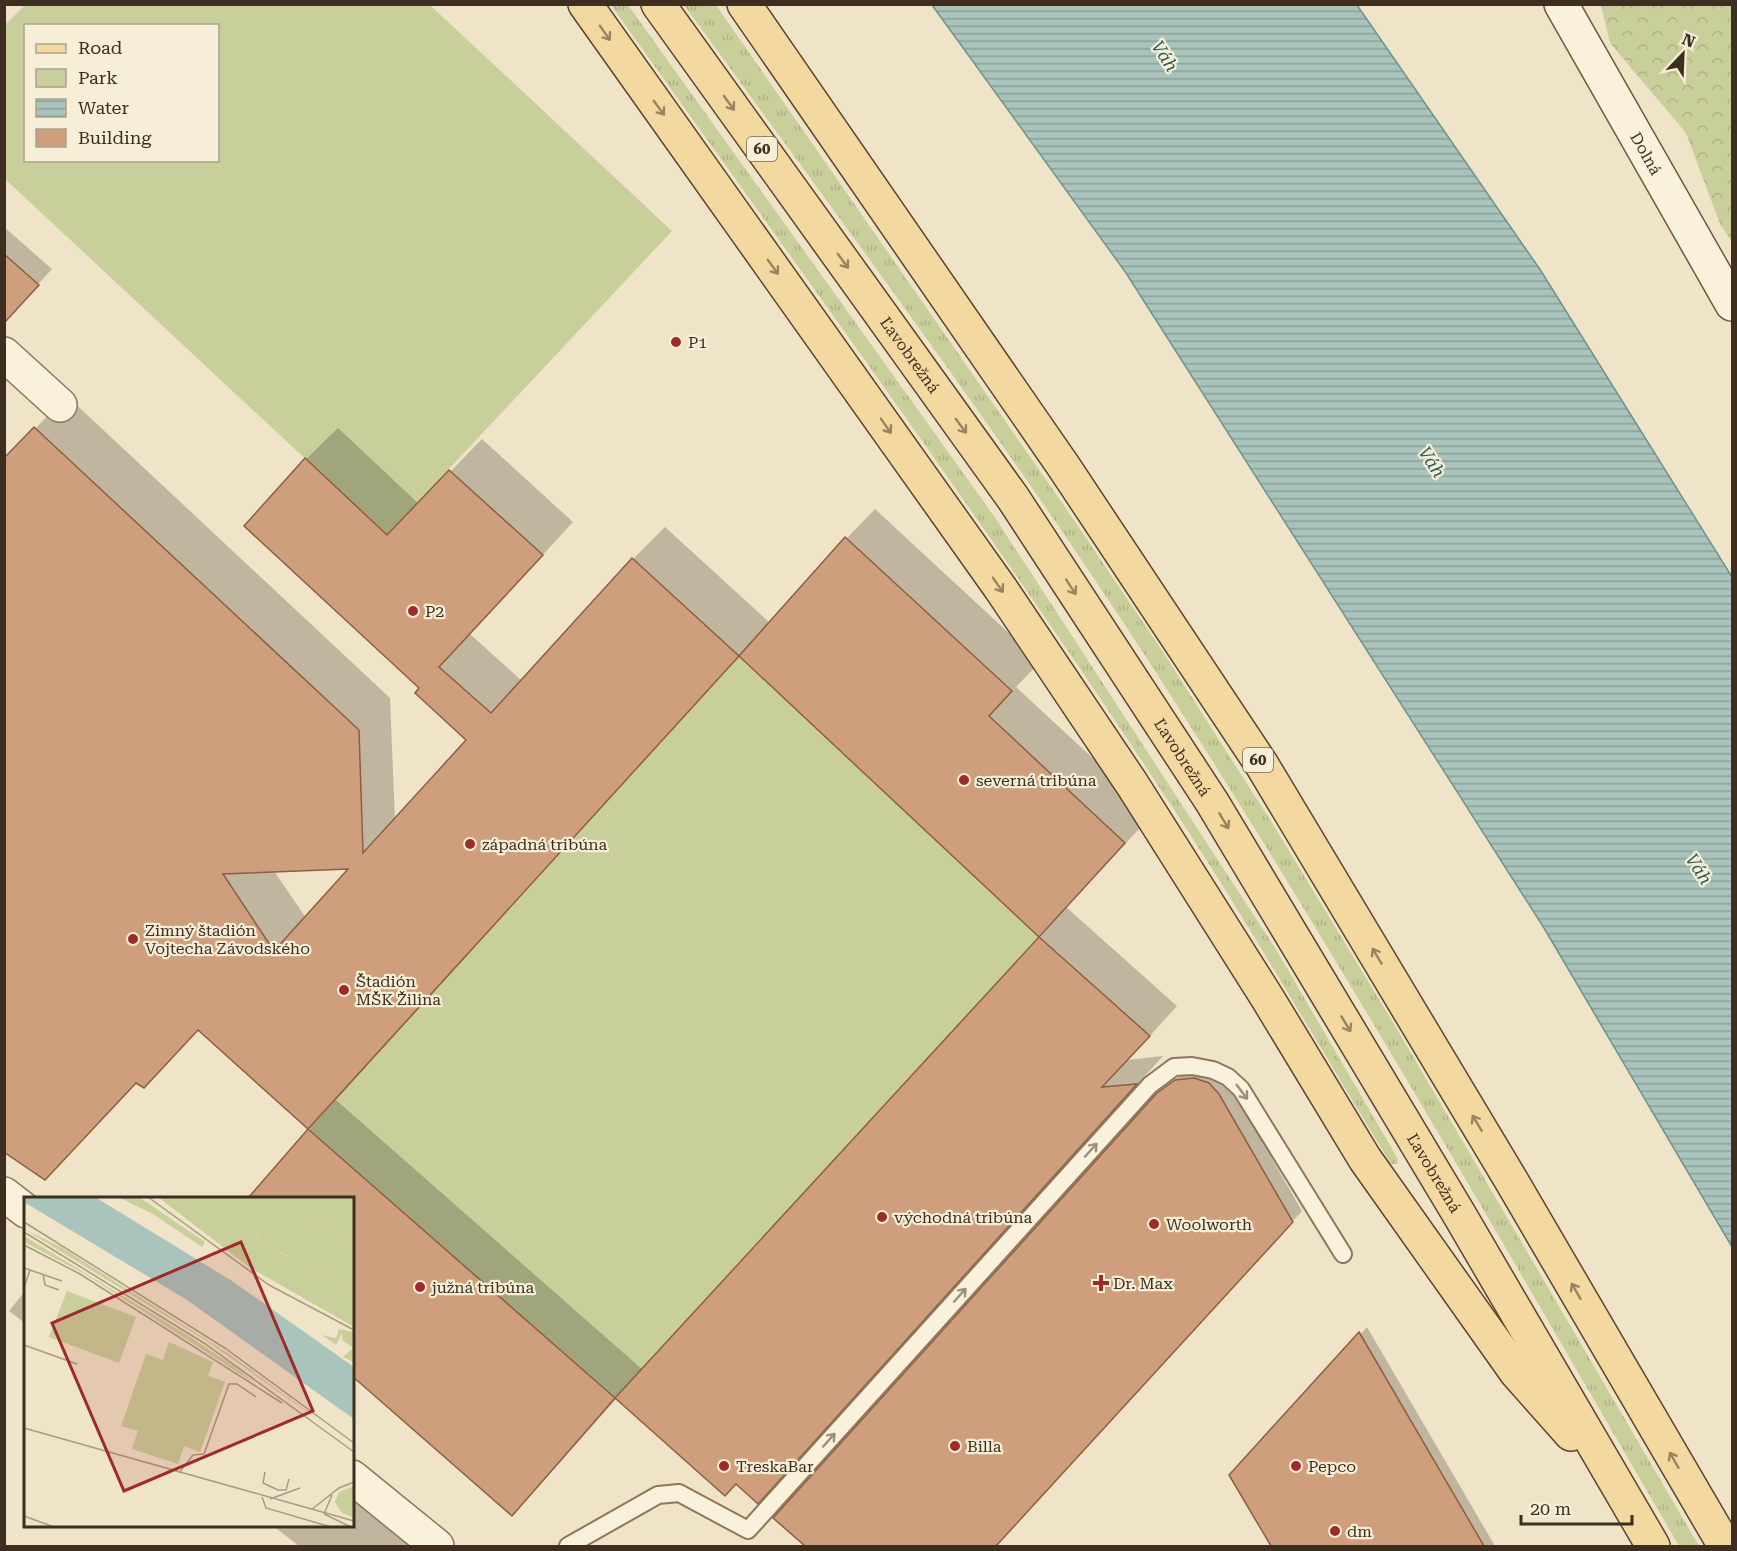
<svg xmlns="http://www.w3.org/2000/svg" width="1737" height="1551" font-family="'Roboto Serif',serif">
<defs>
<pattern id="grass-tufts" width="24" height="20" patternUnits="userSpaceOnUse" patternTransform="scale(1.5)"><rect width="24" height="20" fill="#c9cf9b"/><path d="M3 7l-1-3M5 7V3M7 7l1-3M15 17l-1-3M17 17v-4M19 17l1-3" fill="none" stroke="#aeb285"/></pattern>
<pattern id="forest-crowns" width="20" height="18" patternUnits="userSpaceOnUse" patternTransform="scale(1.5)"><rect width="20" height="18" fill="#c9cf9b"/><path d="M2 6a3 3 0 1 1 6 0M12 15a3 3 0 1 1 6 0" fill="none" stroke="#aeb285"/></pattern>
<pattern id="water-rules" width="6" height="5" patternUnits="userSpaceOnUse" patternTransform="scale(1.5)"><rect width="6" height="5" fill="#a9c4bc"/><path d="M0 2.5h6" fill="none" stroke="#8ba098"/></pattern>
</defs>
<rect width="100%" height="100%" fill="#f0e4c8"/>
<path fill="url(#grass-tufts)" d="M 611,5 L 628,5 L 994,516 L 1277,951 L 1398,1159 L 1397,1164 L 1391,1164 C 1321,1050 1255,934 1182,822 C 1001,544 803,275 611,5 Z
M 684,5 L 716,5 L 1065,507 L 1161,649 L 1274,826 L 1397,1029 L 1699,1546 L 1679,1546 C 1506,1249 1335,949 1148,660 C 1002,436 841,221 684,5 Z"/>
<path fill="url(#forest-crowns)" d="M 1601,5 L 1732,5 L 1732,242 L 1720,224 L 1686,133 L 1610,43 Z"/>
<path fill="#c9cf9b" fill-rule="evenodd" d="M 25,5 L 430,5 L 672,231 L 387,535 L 5,179 L 4,26 ZM 26,26 L 218,26 L 218,160 L 26,160 Z
M 845,537 L 1012,691 L 989,717 L 1125,843 L 1039,937 L 1150,1036 L 725,1496 L 676,1449 L 615,1399 L 512,1516 L 353,1376 L 352,1198 L 248,1198 L 308,1129 L 201,1032 L 632,558 L 739,655 Z"/>
<path fill="url(#water-rules)" stroke="#6f938a" stroke-width="1.5" d="M 932,5 L 1357,5 L 1541,271 L 1732,577 L 1732,1247 L 1544,928 L 1126,273 Z"/>
<path fill="#0003" fill-rule="evenodd" d="M 4,227 L 52,269 L 24,300 L 4,310 Z
M 67,396 L 390,698 L 395,821 L 469,739 L 421,688 L 306,459 L 338,428 L 419,504 L 482,439 L 573,522 L 470,634 L 522,681 L 633,559 L 665,527 L 770,623 L 847,538 L 875,509 L 1040,662 L 1016,687 L 1153,814 L 1066,907 L 1177,1006 L 1128,1060 L 1163,1056 L 786,1473 L 758,1502 L 737,1482 L 617,1398 L 540,1485 L 512,1514 L 352,1198 L 250,1198 L 311,1129 L 199,1028 L 137,1082 L 4,461 ZM 740,655 L 1041,936 L 643,1370 L 336,1100 ZM 352,868 L 306,918 L 274,871 Z
M 1186,1070 L 1229,1084 L 1302,1211 L 995,1546 L 807,1546 L 775,1518 L 1158,1094 Z
M 26,1290 L 26,1324 L 9,1311 Z
M 1367,1327 L 1495,1546 L 1272,1546 L 1230,1475 Z
M 352,1475 L 441,1546 L 299,1546 L 273,1526 L 352,1526 Z"/>
<path fill="#cf9f7d" stroke="#8d5f41" stroke-width="1.5" fill-rule="evenodd" d="M 4,254 L 39,285 L 4,323 Z
M 34,427 L 359,730 L 363,853 L 466,740 L 415,693 L 419,688 L 244,526 L 305,458 L 387,535 L 449,470 L 543,555 L 439,667 L 491,713 L 632,558 L 739,656 L 308,1129 L 198,1030 L 144,1088 L 136,1083 L 45,1180 L 4,1152 L 4,458 ZM 348,869 L 274,951 L 223,874 Z
M 845,537 L 1012,691 L 989,716 L 1125,843 L 1039,937 L 739,656 Z
M 1039,937 L 1150,1036 L 1102,1087 L 1137,1084 L 758,1504 L 736,1484 L 725,1496 L 615,1398 Z
M 1194,1078 L 1209,1083 L 1219,1094 L 1293,1222 L 996,1546 L 805,1546 L 773,1518 L 1157,1093 L 1175,1080 Z
M 308,1129 L 615,1398 L 512,1516 L 352,1376 L 352,1198 L 248,1198 Z
M 1359,1332 L 1484,1546 L 1271,1546 L 1229,1475 Z"/>
<g fill="none" stroke-linecap="round" stroke-linejoin="round">
<defs>
<path id="service" d="M 568,1546 L 658,1495 L 679,1493 L 748,1530 L 1150,1085 L 1174,1067 L 1192,1066 L 1213,1070 L 1228,1077 L 1241,1089 L 1343,1254"/>
<path id="minor" d="M 4,354 L 60,405
M 4,1194 L 26,1211
M 352,1477 L 437,1546"/>
<g id="secondary">
<path id="s1" d="M 1561,4 L 1732,304"/>
</g>
<g id="primary">
<path d="M 585,4 L 1001,589 L 1132,784 L 1268,999 L 1365,1159 L 1516,1372 L 1571,1434"/>
<path id="s2" d="M 658,4 L 1013,498 L 1212,802 L 1459,1214 L 1653,1546"/>
<path d="M 744,4 L 1064,467 L 1262,765 L 1511,1180 L 1725,1546"/>
</g>
</defs>
<use href="#service" stroke="#8d765c" stroke-width="20"/>
<use href="#minor" stroke="#8d765c" stroke-width="36"/>
<use href="#secondary" stroke="#6f573f" stroke-width="36"/>
<use href="#primary" stroke="#5b4430" stroke-width="36"/>
<use href="#service" stroke="#faf1dc" stroke-width="16"/>
<use href="#minor" stroke="#faf1dc" stroke-width="33"/>
<use href="#secondary" stroke="#faf1dc" stroke-width="33"/>
<use href="#primary" stroke="#f3d9a0" stroke-width="33"/>
</g>
<defs><path id="oneway-shaft" d="M-6 0H5M1.5-3L5.5 0L1.5 3" fill="none" stroke-width="1.6" stroke-linecap="round" stroke-linejoin="round" transform="scale(1.5)"/></defs>
<g stroke="#988460">
<use href="#oneway-shaft" transform="translate(605 33) rotate(55)"/>
<use href="#oneway-shaft" transform="translate(729 103) rotate(54)"/>
<use href="#oneway-shaft" transform="translate(659 108) rotate(54)"/>
<use href="#oneway-shaft" transform="translate(843 261) rotate(54)"/>
<use href="#oneway-shaft" transform="translate(773 267) rotate(54)"/>
<use href="#oneway-shaft" transform="translate(886 426) rotate(55)"/>
<use href="#oneway-shaft" transform="translate(961 426) rotate(54)"/>
<use href="#oneway-shaft" transform="translate(998 585) rotate(55)"/>
<use href="#oneway-shaft" transform="translate(1071 587) rotate(57)"/>
<use href="#oneway-shaft" transform="translate(1224 821) rotate(59)"/>
<use href="#oneway-shaft" transform="translate(1377 956) rotate(-121)"/>
<use href="#oneway-shaft" transform="translate(1346 1024) rotate(59)"/>
<use href="#oneway-shaft" transform="translate(1477 1123) rotate(-121)"/>
<use href="#oneway-shaft" transform="translate(1576 1291) rotate(-120)"/>
<use href="#oneway-shaft" transform="translate(1674 1460) rotate(-120)"/>
</g>
<g stroke="#9c907e">
<use href="#oneway-shaft" transform="translate(1242 1092) rotate(53)"/>
<use href="#oneway-shaft" transform="translate(1091 1150) rotate(-48)"/>
<use href="#oneway-shaft" transform="translate(960 1295) rotate(-48)"/>
<use href="#oneway-shaft" transform="translate(829 1440) rotate(-48)"/>
</g>
<g fill="#9e2a2b" stroke="#f7eed8" stroke-width="2">
<circle cx="676" cy="342" r="6"/>
<circle cx="413" cy="611" r="6"/>
<circle cx="964" cy="780" r="6"/>
<circle cx="470" cy="844" r="6"/>
<circle cx="133" cy="939" r="6"/>
<circle cx="344" cy="990" r="6"/>
<circle cx="882" cy="1217" r="6"/>
<circle cx="1154" cy="1224" r="6"/>
<path d="M1098 1274h6v6h6v6h-6v6h-6v-6h-6v-6h6z"/>
<circle cx="420" cy="1287" r="6"/>
<circle cx="955" cy="1446" r="6"/>
<circle cx="724" cy="1466" r="6"/>
<circle cx="1296" cy="1466" r="6"/>
<circle cx="1335" cy="1531" r="6"/>
</g>
<g text-anchor="middle" dominant-baseline="central" stroke-width="4.5" stroke-linejoin="round" paint-order="stroke">
<g fill="#f7eed8" stroke="#756857" stroke-width="1.5">
<rect x="747" y="137" width="30" height="24" rx="4.5"/>
<rect x="1243" y="748" width="30" height="24" rx="4.5"/>
</g>
<g font-size="15" font-weight="bold" fill="#3d2e20">
<text x="762" y="149">60</text>
<text x="1258" y="760">60</text>
</g>
<g font-size="16" fill="#3d2e20" stroke="#f7eed8">
<text stroke="none"><textPath href="#s1" startOffset="172">Dolná</textPath></text>
<text stroke="none"><textPath href="#s2" startOffset="432">Ľavobrežná</textPath></text>
<text stroke="none"><textPath href="#s2" startOffset="918">Ľavobrežná</textPath></text>
<text stroke="none"><textPath href="#s2" startOffset="1404">Ľavobrežná</textPath></text>
</g>
<g font-size="16" fill="#3d2e20" stroke="#f7eed8" text-anchor="start">
<text x="688" y="342">P1</text>
<text x="425" y="611">P2</text>
<text x="976" y="780">severná tribúna</text>
<text x="482" y="844">západná tribúna</text>
<text x="145" y="930">Zimný štadión<tspan x="145" dy="18">Vojtecha Závodského</tspan></text>
<text x="356" y="981">Štadión<tspan x="356" dy="18">MŠK Žilina</tspan></text>
<text x="894" y="1217">východná tribúna</text>
<text x="1166" y="1224">Woolworth</text>
<text x="1113" y="1283">Dr. Max</text>
<text x="432" y="1287">južná tribúna</text>
<text x="967" y="1446">Billa</text>
<text x="736" y="1466">TreskaBar</text>
<text x="1308" y="1466">Pepco</text>
<text x="1347" y="1531">dm</text>
</g>
<g font-size="18" font-style="italic" fill="#2f5d5a" stroke="#f7eed8">
<text transform="translate(1165 56) rotate(57)">Váh</text>
<text transform="translate(1432 462) rotate(57)">Váh</text>
<text transform="translate(1699 869) rotate(57)">Váh</text>
</g>
</g>
<g transform="translate(24 1197)">
<rect width="330" height="330" fill="#f0e4c8"/>
<path d="M 251,12 L 279,12 L 287,23 L 330,44 L 328,86 L 310,82 L 269,57 L 264,59 L 239,48 L 233,37 L 241,20 ZM 0,32 L 37,50 L 205,157 L 311,235 L 183,144 ZM 0,39 L 160,136 L 211,170 L 233,188 L 61,77 L 0,45 ZM 330,289 L 330,321 L 317,315 L 311,305 L 315,295 Z" fill="#c9cf9b"/>
<path d="M 94,0 L 115,0 L 181,45 L 178,50 L 129,17 ZM 134,0 L 330,0 L 330,44 L 287,23 L 279,12 L 251,12 L 246,20 L 241,20 L 233,38 L 239,48 L 263,59 L 269,57 L 310,82 L 327,86 L 325,78 L 330,76 L 330,130 L 225,70 ZM 315,132 L 330,135 L 330,165 L 319,160 L 329,151 L 318,143 L 318,136 L 312,148 L 298,138 L 312,141 Z" fill="#c9cf9b"/>
<path d="M 43,94 L 112,120 L 95,166 L 25,140 ZM 145,145 L 189,165 L 184,179 L 201,185 L 176,255 L 160,249 L 154,267 L 108,252 L 114,234 L 97,229 L 122,157 L 139,163 Z" fill="#c9cf9b"/>
<path d="M 0,0 L 71,0 L 208,84 L 330,170 L 330,222 L 163,103 L 0,5 Z" fill="#a9c4bc"/>
<path fill="none" stroke="#a89b85" stroke-width="1.5" d="M 124,0 L 245,88 L 330,133M 0,25 L 201,151 L 330,246M 0,35 L 180,146 L 330,255M 0,48 L 56,77 L 258,206M 0,71 L 38,84M 19,77 L 21,88 L 35,93M 0,90 L 6,73M 0,148 L 53,167M 0,231 L 330,324M 241,275 L 239,286 L 254,293 L 262,293 L 265,282M 155,276 L 169,258 L 180,257 L 205,187 L 213,187 L 232,200M 238,300 L 242,311 L 307,330M 246,302 L 276,291M 287,313 L 315,291 L 330,285M 300,317 L 327,330M 300,317 L 308,298M 0,319 L 30,330"/>
<path fill="#9e2a2b" fill-opacity="0.15" stroke="#9e2a2b" stroke-width="3" d="M 217,45 L 289,214 L 100,294 L 28,126 Z"/>
<rect width="330" height="330" fill="none" stroke="#3d2e20" stroke-width="3"/>
</g>
<rect width="1737" height="1551" fill="none" stroke="#3d2e20" stroke-width="12"/>
<rect x="24" y="24" width="195" height="138" fill="#f7eed8" stroke="#ada18e" stroke-width="1.5"/>
<rect x="36" y="44" width="30" height="9" fill="#f3d9a0" stroke="#ada18e" stroke-width="1.5"/>
<text x="78" y="54" font-size="18" fill="#3d2e20">Road</text>
<rect x="36" y="69" width="30" height="18" fill="#c9cf9b" stroke="#ada18e" stroke-width="1.5"/>
<text x="78" y="84" font-size="18" fill="#3d2e20">Park</text>
<rect x="36" y="99" width="30" height="18" fill="url(#water-rules)" stroke="#ada18e" stroke-width="1.5"/>
<text x="78" y="114" font-size="18" fill="#3d2e20">Water</text>
<rect x="36" y="129" width="30" height="18" fill="#cf9f7d" stroke="#ada18e" stroke-width="1.5"/>
<text x="78" y="144" font-size="18" fill="#3d2e20">Building</text>
<g transform="translate(1683 54) rotate(23)" stroke="#f7eed8" stroke-width="4.5" paint-order="stroke">
<path d="M0-4.5L10 22L0 15L-10 22Z" fill="#3d2e20"/>
<text y="-9" font-size="16" font-weight="bold" text-anchor="middle" fill="#3d2e20">N</text>
</g>
<path d="M1521 1515v9h111v-9" fill="none" stroke="#3d2e20" stroke-width="3"/>
<text x="1530" y="1515" font-size="18" fill="#3d2e20" stroke="#f7eed8" stroke-width="4.5" paint-order="stroke">20 m</text>
</svg>
